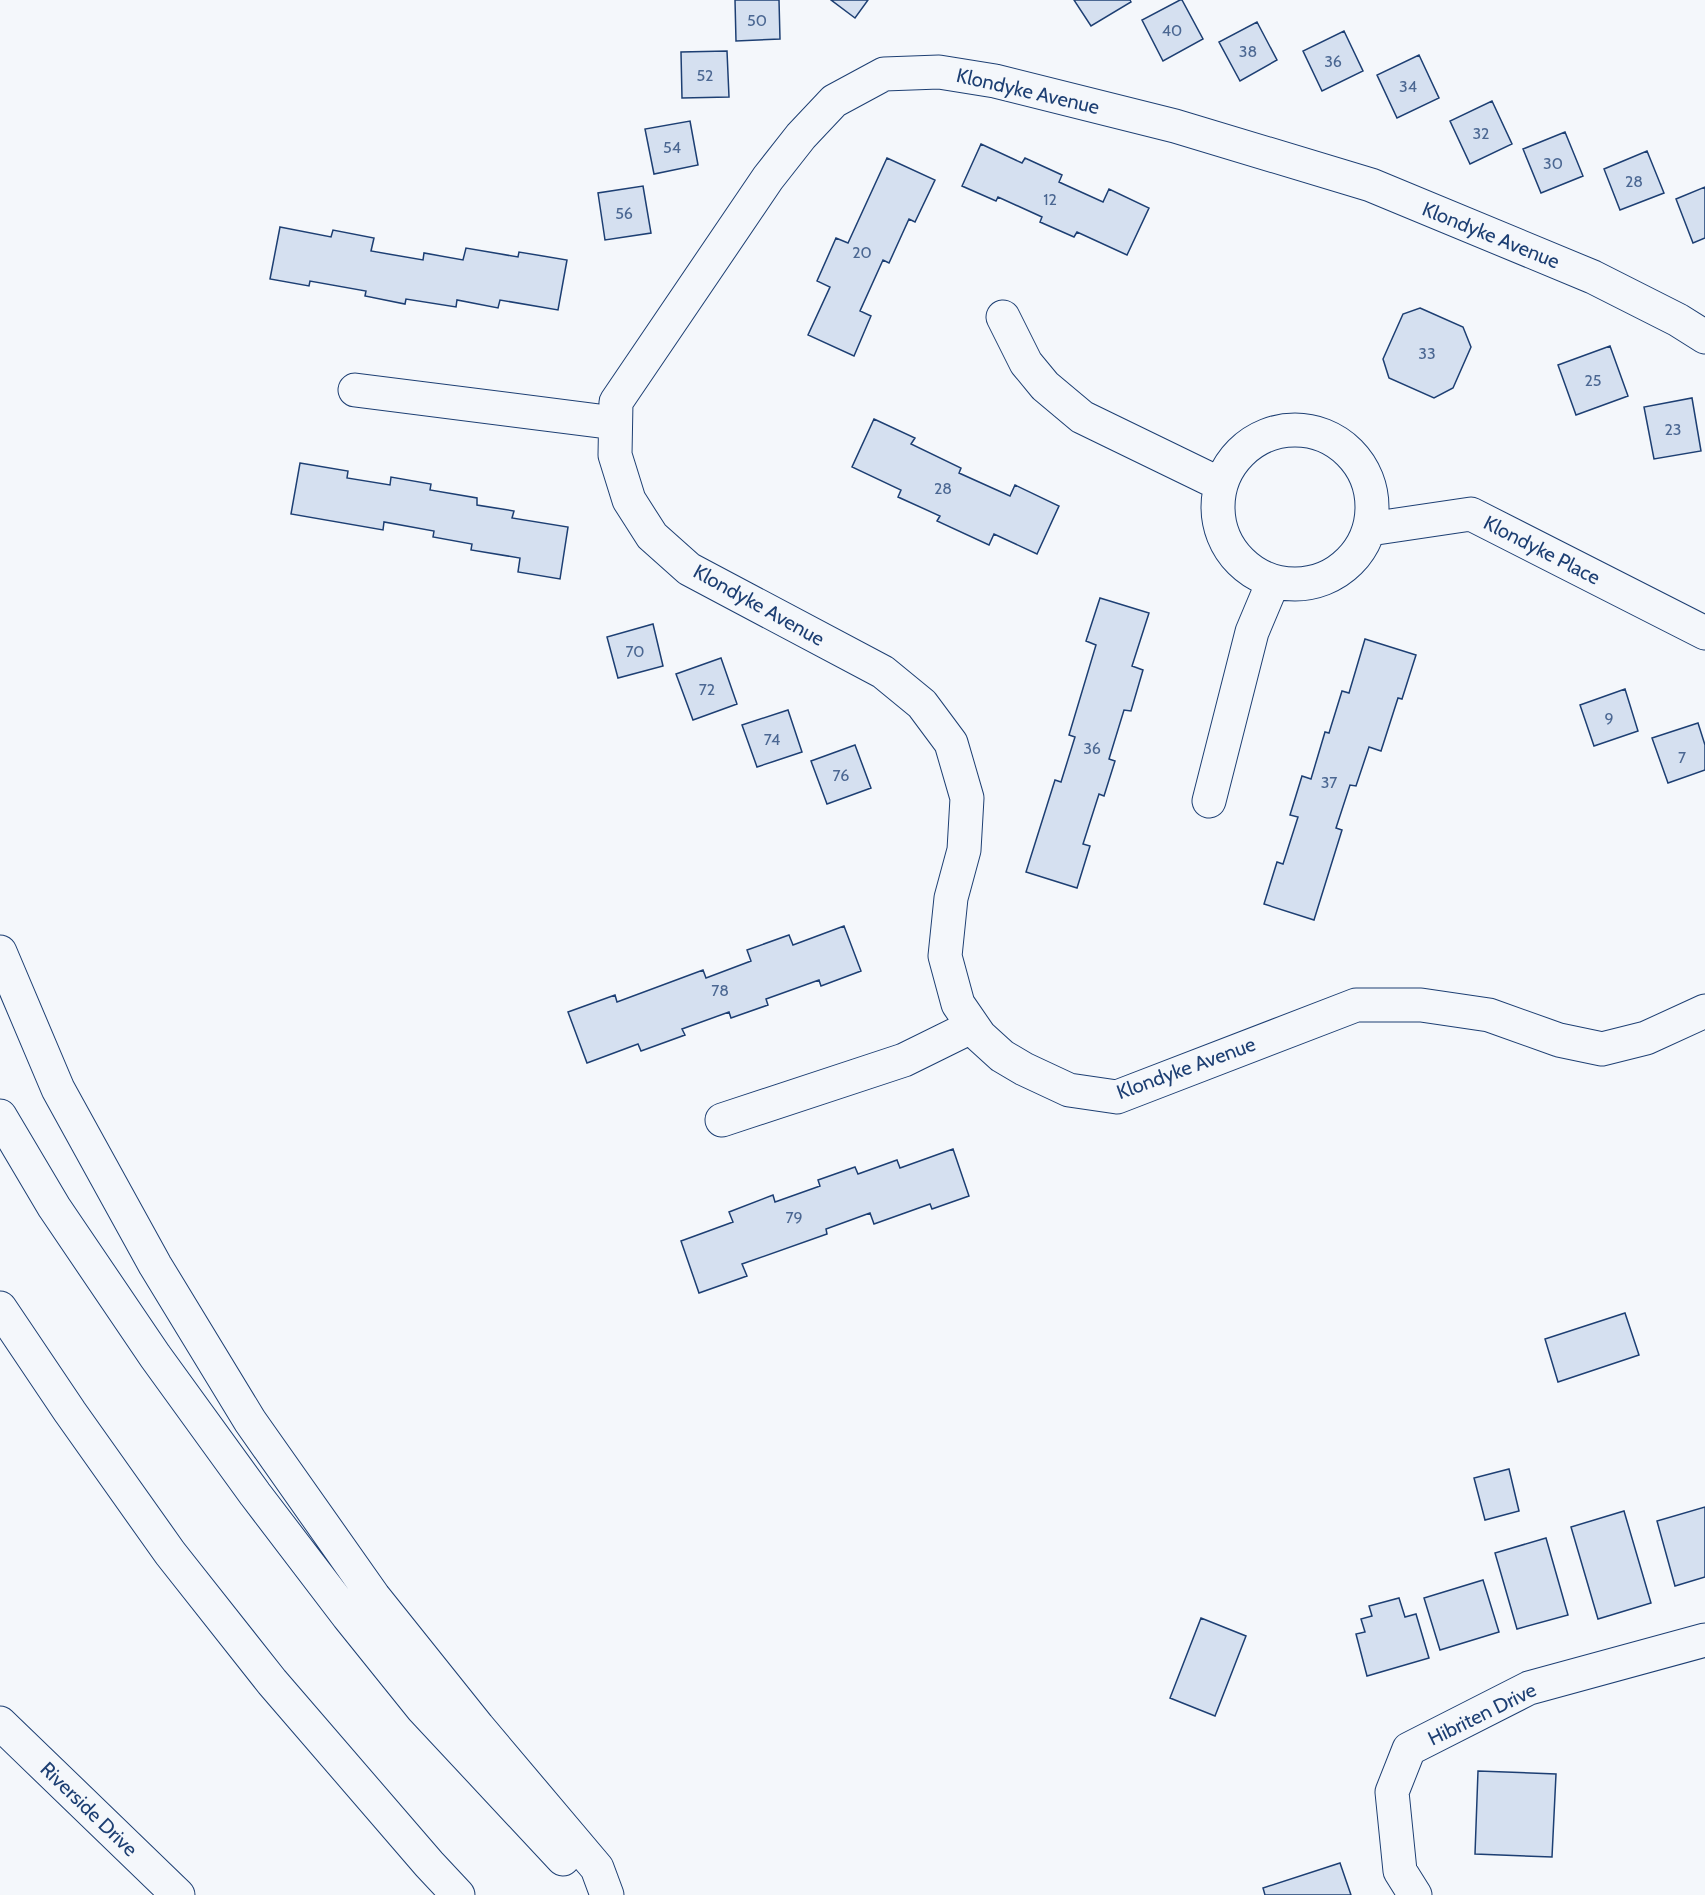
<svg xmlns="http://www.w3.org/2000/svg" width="1705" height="1895" font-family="Cabin,sans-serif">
<rect width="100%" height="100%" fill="#f4f7fb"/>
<path fill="#d5e0f0" stroke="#1d3f73" stroke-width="1.5" d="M 735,0 L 779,0 L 780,39 L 736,41 Z
M 831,0 L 868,0 L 855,18 Z
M 1074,0 L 1130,0 L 1131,2 L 1091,26 Z
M 1180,0 L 1182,0 L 1203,39 L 1163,61 L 1142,20 Z
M 1257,22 L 1277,60 L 1240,81 L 1219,42 Z
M 1344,31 L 1363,71 L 1322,91 L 1303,51 Z
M 727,51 L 729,97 L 682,98 L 681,52 Z
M 1419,55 L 1439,98 L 1397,118 L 1377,75 Z
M 1492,101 L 1512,144 L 1470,164 L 1450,121 Z
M 690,121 L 698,165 L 654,174 L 645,129 Z
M 1565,132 L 1583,176 L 1541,193 L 1523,149 Z
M 981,144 L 1022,163 L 1025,158 L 1062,175 L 1059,182 L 1103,202 L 1109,189 L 1149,208 L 1127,255 L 1077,232 L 1074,237 L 1040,222 L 1042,217 L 998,197 L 996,201 L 962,186 Z
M 1647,151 L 1664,193 L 1620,210 L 1604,169 Z
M 887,158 L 935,180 L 915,222 L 909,219 L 889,263 L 883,260 L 860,311 L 871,316 L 854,356 L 808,335 L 830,287 L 817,281 L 836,238 L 848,243 Z
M 643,186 L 651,233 L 605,240 L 598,193 Z
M 1705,187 L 1705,238 L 1693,243 L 1676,199 Z
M 280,227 L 331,237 L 333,230 L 374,238 L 371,251 L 423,260 L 424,253 L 463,260 L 466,248 L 518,257 L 519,252 L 567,260 L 558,310 L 500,300 L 498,308 L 457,300 L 456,307 L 406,299 L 405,304 L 365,296 L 366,291 L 310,281 L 309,286 L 270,279 Z
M 1420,308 L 1463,327 L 1471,347 L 1453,388 L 1434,398 L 1389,378 L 1383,359 L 1403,314 Z
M 1610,346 L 1628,396 L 1576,415 L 1558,365 Z
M 1692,398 L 1701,451 L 1654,459 L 1644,407 Z
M 874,419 L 915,438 L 911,444 L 961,468 L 959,473 L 1010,496 L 1015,485 L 1059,506 L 1037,554 L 994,534 L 989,545 L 937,521 L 940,516 L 898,497 L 901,490 L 852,467 Z
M 300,463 L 348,471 L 347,478 L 390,485 L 391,477 L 431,484 L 430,490 L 477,498 L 477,505 L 514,511 L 512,518 L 568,527 L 560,579 L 518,572 L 520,558 L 471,550 L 472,544 L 433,537 L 434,531 L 384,522 L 383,530 L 291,514 Z
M 1100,598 L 1149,613 L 1132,666 L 1143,670 L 1131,711 L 1124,710 L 1109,759 L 1115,761 L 1104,796 L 1099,794 L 1083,844 L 1090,846 L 1077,888 L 1026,872 L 1055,780 L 1061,782 L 1075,737 L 1069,735 L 1096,645 L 1086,641 Z
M 653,624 L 663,666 L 618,678 L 607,637 Z
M 1365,639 L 1416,655 L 1402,699 L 1398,698 L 1381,751 L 1369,747 L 1356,786 L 1350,785 L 1336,828 L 1342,830 L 1314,920 L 1264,904 L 1277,862 L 1283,864 L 1298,817 L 1290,815 L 1302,776 L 1311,779 L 1325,732 L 1329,733 L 1342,691 L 1349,693 Z
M 721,658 L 737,704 L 693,720 L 676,674 Z
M 1625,689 L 1638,731 L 1594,746 L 1580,705 Z
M 788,710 L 802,752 L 757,767 L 742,725 Z
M 1698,723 L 1705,745 L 1705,770 L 1668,783 L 1652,738 Z
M 855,745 L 871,788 L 827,804 L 811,761 Z
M 844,926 L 861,971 L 821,986 L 819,980 L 766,999 L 768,1005 L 731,1018 L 729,1012 L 682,1029 L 685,1035 L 641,1051 L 638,1044 L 587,1063 L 568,1012 L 615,995 L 617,1002 L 703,970 L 706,978 L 751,961 L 747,950 L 789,935 L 793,945 Z
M 953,1149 L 969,1196 L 932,1209 L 930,1204 L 874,1224 L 870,1213 L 826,1229 L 827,1234 L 742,1264 L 747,1276 L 699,1293 L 681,1241 L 733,1222 L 729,1212 L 773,1195 L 775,1202 L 820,1186 L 818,1180 L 855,1167 L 858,1174 L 897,1160 L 900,1168 Z
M 1625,1313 L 1639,1355 L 1558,1382 L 1545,1339 Z
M 1509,1469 L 1519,1511 L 1485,1520 L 1474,1478 Z
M 1705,1507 L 1705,1577 L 1675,1586 L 1657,1521 Z
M 1624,1511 L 1651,1603 L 1598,1619 L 1571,1527 Z
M 1546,1538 L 1568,1615 L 1517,1629 L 1495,1553 Z
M 1483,1580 L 1499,1632 L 1440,1650 L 1424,1598 Z
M 1399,1598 L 1405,1617 L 1416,1614 L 1429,1658 L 1367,1676 L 1356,1634 L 1365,1632 L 1361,1619 L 1372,1616 L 1369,1606 Z
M 1201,1618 L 1246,1636 L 1215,1716 L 1170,1698 Z
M 1478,1771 L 1556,1774 L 1552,1857 L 1475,1854 Z
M 1340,1863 L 1351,1895 L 1265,1895 L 1263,1888 Z"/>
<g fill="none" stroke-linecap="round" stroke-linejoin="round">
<defs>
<path id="minor" d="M 1003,317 L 1026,363 L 1045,386 L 1082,417 L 1220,484
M 1705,337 L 1678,320 L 1593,277 L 1371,185 L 1175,126 L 995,81 L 939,72 L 884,74 L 834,101 L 801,136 L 768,178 L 616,402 L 615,455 L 629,500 L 652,536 L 689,569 L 883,672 L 922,704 L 951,743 L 967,798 L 964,850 L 951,898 L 945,956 L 958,1004 L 980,1036 L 1002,1056 L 1024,1069 L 1069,1090 L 1117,1097 L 1356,1005 L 1421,1005 L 1489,1015 L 1559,1040 L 1602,1049 L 1646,1038 L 1705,1011
M 355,390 L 615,423
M1218 507a77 77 0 1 1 154 0a77 77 0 1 1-154 0Z
M 1370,529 L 1471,514 L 1705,633
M 1209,801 L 1252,632 L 1273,582
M 722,1120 L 904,1060 L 973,1026
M 1415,1895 L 1400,1871 L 1392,1792 L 1409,1749 L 1529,1688 L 1705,1640"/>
<path id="major" d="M 0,1723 L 178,1895"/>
<path id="highway" d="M 0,952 L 58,1089 L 155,1265 L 250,1421 L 374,1597 L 478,1727 L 597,1868 L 607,1895
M 0,1116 L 54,1207 L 155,1356 L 255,1494 L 348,1616 L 422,1708 L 563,1859
M 0,1308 L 70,1412 L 170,1553 L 272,1682 L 429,1864 L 458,1895"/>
</defs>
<use href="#minor" stroke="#1d3f73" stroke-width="35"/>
<use href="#major" stroke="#1d3f73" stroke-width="35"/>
<use href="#highway" stroke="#1d3f73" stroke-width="35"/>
<use href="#minor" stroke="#f4f7fb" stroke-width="33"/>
<use href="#major" stroke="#f4f7fb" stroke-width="33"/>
<use href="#highway" stroke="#f4f7fb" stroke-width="33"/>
</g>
<g text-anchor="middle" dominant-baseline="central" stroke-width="4.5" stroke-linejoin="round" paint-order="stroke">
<g font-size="16" fill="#4b6792">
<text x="757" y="20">50</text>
<text x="1172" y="30">40</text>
<text x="1248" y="51">38</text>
<text x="1333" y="61">36</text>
<text x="705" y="75">52</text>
<text x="1408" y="86">34</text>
<text x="1481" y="133">32</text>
<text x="672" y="147">54</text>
<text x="1553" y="163">30</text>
<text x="1634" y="181">28</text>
<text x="1050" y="199">12</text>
<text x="624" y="213">56</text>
<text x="862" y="252">20</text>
<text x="1427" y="353">33</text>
<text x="1593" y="380">25</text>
<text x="1673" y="429">23</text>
<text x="943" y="488">28</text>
<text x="635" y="651">70</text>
<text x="707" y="689">72</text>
<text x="1609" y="718">9</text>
<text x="772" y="739">74</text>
<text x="1092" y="748">36</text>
<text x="1682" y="757">7</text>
<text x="841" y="775">76</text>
<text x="1329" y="782">37</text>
<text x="720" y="990">78</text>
<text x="794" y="1217">79</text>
</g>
<g font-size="20" fill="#1d3f73" stroke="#f4f7fb">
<text transform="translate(1028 91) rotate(13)">Klondyke Avenue</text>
<text transform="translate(1491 235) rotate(22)">Klondyke Avenue</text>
<text transform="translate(1542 550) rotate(27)">Klondyke Place</text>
<text transform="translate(759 605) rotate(29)">Klondyke Avenue</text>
<text transform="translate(1186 1068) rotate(-20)">Klondyke Avenue</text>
<text transform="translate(1482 1714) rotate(-26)">Hibriten Drive</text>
<text transform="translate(89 1809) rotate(44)">Riverside Drive</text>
</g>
</g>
</svg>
